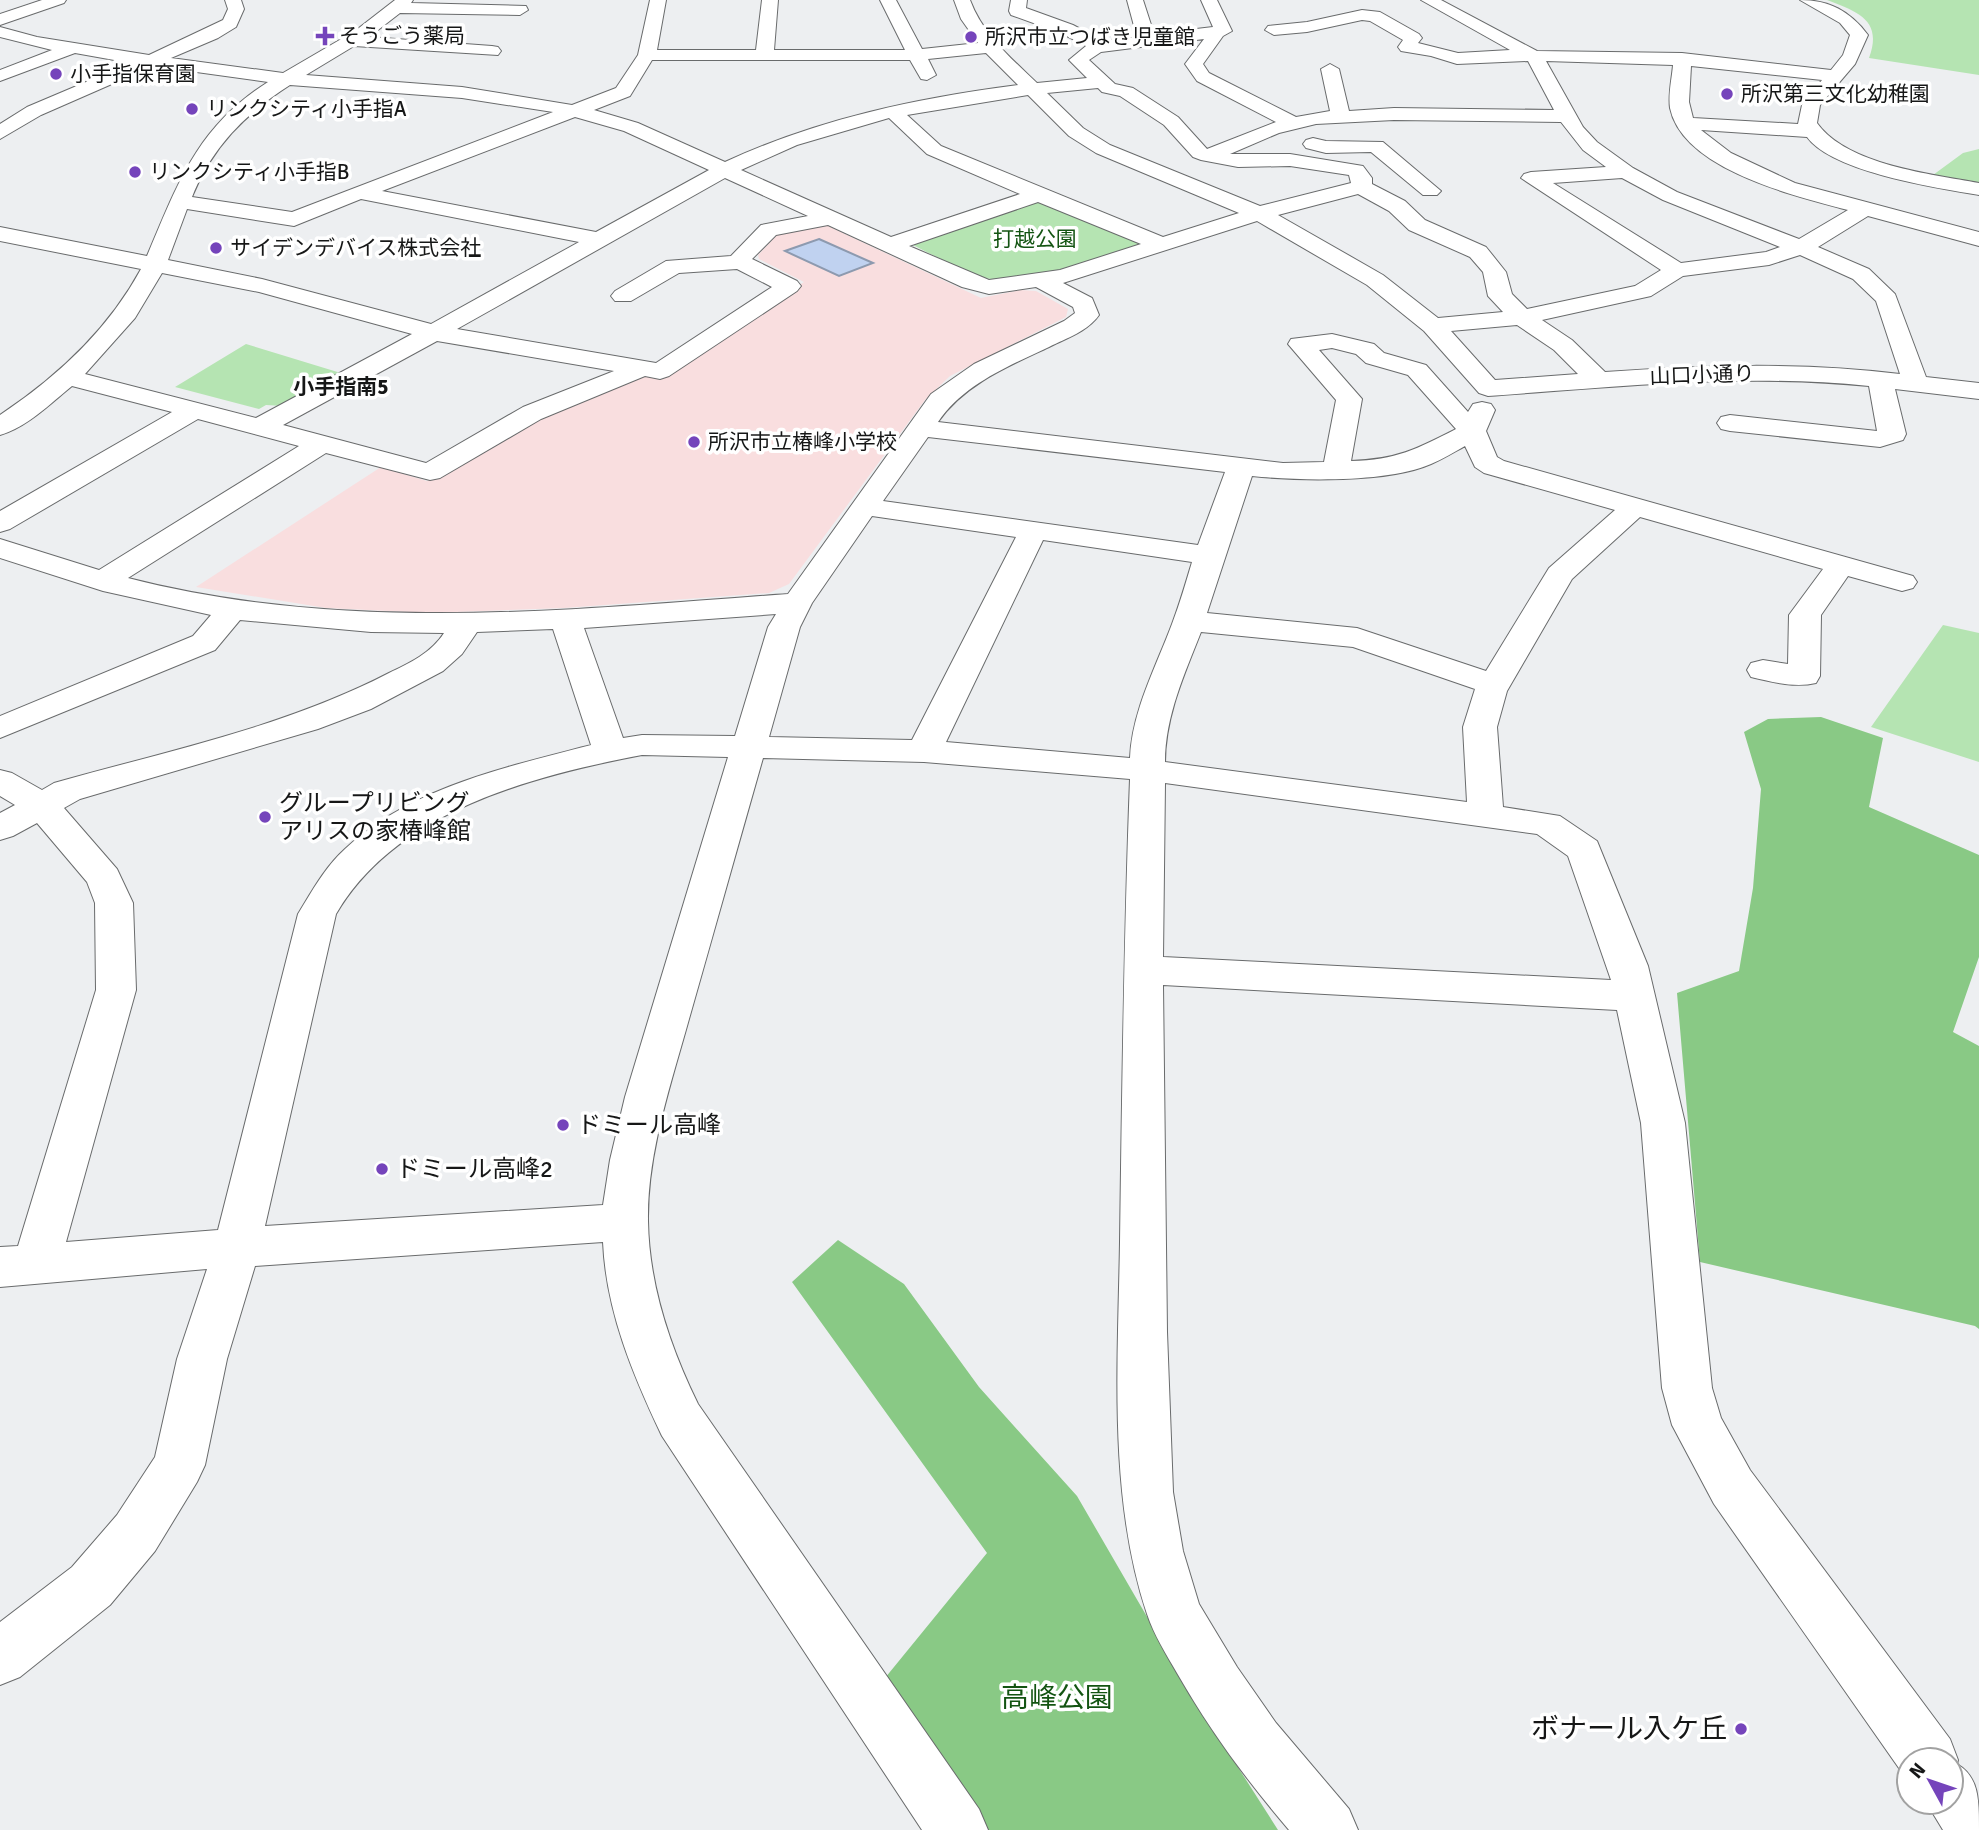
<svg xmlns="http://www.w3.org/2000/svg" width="1979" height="1830" font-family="Signika,'Noto Sans JP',sans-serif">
<rect width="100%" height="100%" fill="#edeff1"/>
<path fill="#f9dedf" d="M 826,225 L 981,298 L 1020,290 L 1036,291 L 1068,309 L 1066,317 L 950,376 L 925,400 L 789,584 L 769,593 L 564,608 L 429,613 L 326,608 L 196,587 L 381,467 L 427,481 L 538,417 L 645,375 L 666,375 L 804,282 L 759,259 L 758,255 L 777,235 Z"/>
<path fill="#b5e4b2" d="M 1827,0 L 1979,0 L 1979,75 L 1869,58 C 1883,20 1858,12 1827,0 Z
M 1979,149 L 1979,183 L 1933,175 L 1963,153 Z
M 1035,201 L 1137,241 L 1139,244 C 1101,256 1019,289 982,277 C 958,269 935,256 913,245 L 915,241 Z
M 246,344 L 344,374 L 283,406 L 266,405 L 259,409 L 175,387 Z
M 1943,625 L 1979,633 L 1979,762 L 1871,727 Z"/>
<path fill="#89c985" d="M 1821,717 L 1883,738 L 1869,807 L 1979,855 L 1979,957 L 1953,1032 L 1979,1046 L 1979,1329 L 1975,1326 L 1700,1262 L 1677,993 L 1739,971 L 1753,888 L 1761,789 L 1744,732 L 1768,719 Z
M 838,1240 L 904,1284 L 979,1387 L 1077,1496 L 1197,1703 L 1278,1830 L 938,1830 L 885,1678 L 987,1553 L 792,1282 Z"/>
<path fill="#c0d2f0" stroke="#8d9aaf" stroke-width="2" d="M 819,239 L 873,263 L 839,276 L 785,251 Z"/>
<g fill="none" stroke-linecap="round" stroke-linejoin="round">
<defs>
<path id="minor" d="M 42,0 L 66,0 L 64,3 L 0,25 L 0,14 Z
M 225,0 L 241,0 L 244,9 L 236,27 L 218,38 L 171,58 L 283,73 L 355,31 L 395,0 L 413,0 L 411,3 L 526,6 L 528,10 L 520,15 L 400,13 L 369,37 L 492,46 L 498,47 L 501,51 L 498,55 L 354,46 L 306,75 L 462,87 L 572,105 L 616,88 L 638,55 L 650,0 L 666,0 L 657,50 L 756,50 L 762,0 L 778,0 L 774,50 L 905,50 L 880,0 L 896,0 L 922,49 L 978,43 L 961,19 L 954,0 L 970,0 C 983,35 1011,58 1037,83 L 1087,78 L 1069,60 L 1086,46 L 1061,33 L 1011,15 L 1009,11 L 1011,0 L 1027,0 L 1026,8 L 1073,25 L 1103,41 L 1137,37 L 1127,0 L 1143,0 L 1154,34 L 1213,27 L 1201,0 L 1217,0 L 1232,31 L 1223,36 L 1203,64 L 1209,73 L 1296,117 L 1330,111 L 1321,69 L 1330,64 L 1339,69 L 1349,111 L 1394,108 L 1554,110 L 1528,61 L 1457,64 L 1431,56 L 1401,51 L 1398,47 L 1403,40 L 1370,21 L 1362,20 L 1307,32 L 1274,35 L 1265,30 L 1268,26 L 1307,22 L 1362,10 L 1380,12 L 1419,34 L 1422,38 L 1418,43 L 1458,53 L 1510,50 L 1421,0 L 1441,0 L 1537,51 L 1682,53 L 1831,70 L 1843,55 L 1850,35 L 1840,23 L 1800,0 C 1829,0 1850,11 1868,35 L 1855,64 L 1820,105 L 1817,123 C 1847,165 1931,174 1979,183 L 1979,195 C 1937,188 1832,172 1807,137 L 1701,130 L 1731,153 L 1795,183 L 1979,232 L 1979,246 L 1868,216 L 1818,247 L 1869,269 L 1895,294 L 1926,377 L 1979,383 L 1979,399 L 1895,389 L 1906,434 L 1903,440 L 1880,447 L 1730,431 L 1721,429 L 1717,423 L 1721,417 L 1730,415 L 1877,431 L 1869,386 C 1742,373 1615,387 1488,396 L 1479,393 L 1424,331 L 1367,285 L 1257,221 L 1063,283 L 1092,298 L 1099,315 C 1088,331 1067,338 1049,347 C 1009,366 964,384 938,422 L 1283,463 L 1324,462 L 1336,400 L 1288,344 L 1291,339 L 1332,334 L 1374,344 L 1384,353 L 1426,365 L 1468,412 L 1473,404 L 1482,402 L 1491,404 L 1495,410 L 1486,431 L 1497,457 L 1504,461 L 1913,576 L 1917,582 L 1913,588 L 1902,591 L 1848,576 L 1821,615 L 1820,676 L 1816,683 C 1795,688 1772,682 1751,677 L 1747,670 L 1751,663 L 1763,660 L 1788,664 L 1789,615 L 1823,569 L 1640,517 L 1572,579 L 1507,691 L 1497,727 L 1503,807 L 1560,816 L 1597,841 L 1648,966 L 1685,1123 L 1712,1388 L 1721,1418 L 1750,1470 L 1950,1739 L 1958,1760 L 1957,1764 C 1979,1777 1979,1799 1979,1830 L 1943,1830 L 1926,1802 L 1951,1802 L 1951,1760 L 1909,1760 L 1908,1781 L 1714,1504 L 1672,1425 L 1662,1388 L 1641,1123 L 1617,1010 L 1163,985 L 1167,1332 L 1173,1492 L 1183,1551 L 1199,1604 L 1237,1667 L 1276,1723 L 1349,1809 L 1358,1830 L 1289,1830 C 1245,1778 1211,1732 1177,1673 C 1166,1654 1154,1635 1147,1614 C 1108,1497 1118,1365 1120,1242 C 1122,1088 1124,934 1130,779 L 924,762 L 763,758 C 738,845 714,932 689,1019 C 671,1084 647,1153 648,1221 C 649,1285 670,1347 698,1404 L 979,1809 L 988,1830 L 922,1830 L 662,1436 C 633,1375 606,1311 603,1242 L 255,1266 L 227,1359 L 205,1465 L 197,1482 L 155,1551 L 110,1605 L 20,1677 L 0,1685 L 0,1622 L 72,1567 L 117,1515 L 155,1457 L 177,1359 L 207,1269 L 0,1287 L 0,1247 L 18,1246 L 96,990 L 95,903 L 87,882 L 37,823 L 13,836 L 0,840 L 0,813 L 15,805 L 0,796 L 0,770 L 12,773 L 42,790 L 54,783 C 167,751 285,727 389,673 C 410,663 431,653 444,633 L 371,632 L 240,620 L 215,650 L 0,738 L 0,716 L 193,636 L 211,615 L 103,591 L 0,558 L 0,539 L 99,570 L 299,446 L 198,419 L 10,529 L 0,532 L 0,511 L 172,412 L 72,386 C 51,403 26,428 0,435 L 0,415 C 57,377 108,330 141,269 L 0,241 L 0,227 L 147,256 C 178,183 197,127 268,82 L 153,66 L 41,115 L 0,139 L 0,124 L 27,107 L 131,63 L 75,53 L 0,81 L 0,70 L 52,50 L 0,37 L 0,27 L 37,37 L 149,55 L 223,20 L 228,9 ZM 1204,39 L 1185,64 L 1197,81 L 1276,122 L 1207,149 L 1178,117 L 1133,88 L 1115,84 L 1089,60 L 1101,52 ZM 986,53 L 1018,85 C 917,98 818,119 725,162 L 638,123 L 594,110 L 630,96 L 652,60 L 910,60 L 921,79 L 927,80 L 936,75 L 928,59 ZM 1546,61 L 1673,65 C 1672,78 1668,94 1670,108 C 1683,170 1796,196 1848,210 L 1799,239 L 1677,192 L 1633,168 L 1597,142 L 1583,127 ZM 1691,66 L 1822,80 L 1802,105 L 1798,124 L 1693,118 L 1689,102 ZM 290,85 L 462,98 L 553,112 L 292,212 L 192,197 C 212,147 245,114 290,85 ZM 1098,88 L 1102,92 L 1120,96 L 1164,125 L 1193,157 L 1201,160 L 1238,167 L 1290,166 L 1349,175 L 1351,183 L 1260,206 L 1110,145 L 1083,128 L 1047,93 ZM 1028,95 L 1069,136 L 1096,153 L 1239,213 L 1163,237 L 941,146 L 907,115 ZM 575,117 L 624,131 L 709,170 L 596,232 L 382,191 ZM 889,118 L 927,154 L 1020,194 L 891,237 L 741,170 L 797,145 ZM 1394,120 L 1561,122 L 1583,150 L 1606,167 L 1531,172 L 1524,174 L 1521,178 L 1661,270 L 1635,286 L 1527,309 L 1512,294 L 1506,272 L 1486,247 L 1425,220 L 1405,201 L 1372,184 L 1372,178 L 1363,166 L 1290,154 L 1230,154 L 1279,133 L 1316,124 ZM 725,178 L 808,216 L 761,225 L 731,256 L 666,261 L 615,291 L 611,296 L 615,301 L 631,301 L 679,273 L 737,269 L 772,287 L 656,363 L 457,329 ZM 1622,178 L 1663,200 L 1780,247 L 1766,252 L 1681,263 L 1553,183 ZM 1358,194 L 1389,211 L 1409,230 L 1470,257 L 1483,272 L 1488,296 L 1503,312 L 1438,318 L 1383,275 L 1278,215 ZM 361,199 L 579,242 L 431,324 L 262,279 L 168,260 L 187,209 L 294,226 ZM 1038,202 L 1141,244 L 1060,270 L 989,280 L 909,246 ZM 828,225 L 962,287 L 989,294 L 1036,287 L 1073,307 L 1075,313 L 1064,321 L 974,364 L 931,394 L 788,594 C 567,610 346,634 128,578 L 326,453 L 430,480 L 440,478 L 541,419 L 645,376 L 660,379 L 669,376 L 797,291 L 801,286 L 797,281 L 752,259 L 776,235 ZM 1800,255 L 1853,279 L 1876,301 L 1900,374 C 1801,362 1704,365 1605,372 L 1572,340 L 1542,320 L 1651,296 L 1683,276 L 1769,265 ZM 162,273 L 259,292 L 412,334 L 256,418 L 85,374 L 135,318 ZM 1517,325 L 1554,350 L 1578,374 L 1495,380 L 1451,331 ZM 437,341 L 614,371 L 523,407 L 426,463 L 283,425 ZM 1332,348 L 1356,354 L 1366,363 L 1408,375 L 1456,429 C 1417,449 1396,460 1351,461 L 1362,399 L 1319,350 ZM 928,437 L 1225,472 L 1198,545 L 883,501 ZM 1465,446 L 1475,467 L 1484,473 L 1615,510 L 1549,568 L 1486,671 L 1357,628 L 1207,613 L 1252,476 C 1299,481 1388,483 1431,464 C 1443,459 1454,452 1465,446 ZM 872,516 L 1016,537 L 912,740 L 769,737 L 800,627 L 812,603 ZM 1043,540 L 1192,562 C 1186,582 1180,603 1172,624 C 1156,667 1132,711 1130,758 L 946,742 ZM 776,614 L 768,627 L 735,736 L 642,735 L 623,738 L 584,628 ZM 553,629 L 591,745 C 507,767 411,787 345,849 C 325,867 312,891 298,914 L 218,1230 L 66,1242 L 136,990 L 133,903 L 117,869 L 64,808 L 80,799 L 318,729 L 371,709 L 443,671 L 462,654 L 477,632 ZM 1201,632 L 1353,647 L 1475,689 L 1463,727 L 1467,802 L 1165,762 C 1165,716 1185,673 1201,632 ZM 642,755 L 728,757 L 625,1097 L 610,1160 L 603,1205 L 265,1226 L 336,914 C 396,811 532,776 642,755 ZM 1165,783 L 1537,834 L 1568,856 L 1611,980 L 1163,957 Z
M 1313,138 L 1326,141 L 1383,142 L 1441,191 L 1437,195 L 1423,195 L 1371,152 L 1326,153 L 1306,148 L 1303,144 L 1306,140 Z"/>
</defs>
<use href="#minor" stroke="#696b6c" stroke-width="2"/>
<use href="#minor" fill="#fff" fill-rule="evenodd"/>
</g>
<g fill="#7544bb" stroke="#fff" stroke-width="2.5">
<path d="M321.5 25.5h7v7h7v7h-7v7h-7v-7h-7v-7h7z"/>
<circle cx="971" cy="37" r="7"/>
<circle cx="56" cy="74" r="7"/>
<circle cx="1727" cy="94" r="7"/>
<circle cx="192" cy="109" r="7"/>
<circle cx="135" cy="172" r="7"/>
<circle cx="216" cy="248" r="7"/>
<circle cx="694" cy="442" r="7"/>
<circle cx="265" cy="817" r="7"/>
<circle cx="563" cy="1125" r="7"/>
<circle cx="382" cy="1169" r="7"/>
<circle cx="1741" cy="1729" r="7"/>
</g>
<g text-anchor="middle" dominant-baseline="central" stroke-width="7" stroke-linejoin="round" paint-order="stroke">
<g font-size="21" fill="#161717" stroke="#fff" text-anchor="start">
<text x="339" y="36">そうごう薬局</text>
<text x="985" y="37">所沢市立つばき児童館</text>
<text x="70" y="74">小手指保育園</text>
<text x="1741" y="94">所沢第三文化幼稚園</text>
<text x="206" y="109">リンクシティ小手指A</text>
<text x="149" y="172">リンクシティ小手指B</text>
<text x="230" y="248">サイデンデバイス株式会社</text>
<text x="708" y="442">所沢市立椿峰小学校</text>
</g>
<g font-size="21" fill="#135412" stroke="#fff">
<text x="1035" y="239">打越公園</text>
</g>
<g font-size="21" fill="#161717" stroke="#fff">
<text transform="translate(1702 375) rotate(-2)">山口小通り</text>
</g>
<g font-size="21" font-weight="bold" fill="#161717" stroke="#fff">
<text x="341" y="387">小手指南5</text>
</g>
<g font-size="24" fill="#161717" stroke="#fff" text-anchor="start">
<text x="279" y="803">グループリビング<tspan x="279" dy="28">アリスの家椿峰館</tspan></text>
<text x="577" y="1125">ドミール高峰</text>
<text x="396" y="1169">ドミール高峰2</text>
</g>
<g font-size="28" fill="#135412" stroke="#fff">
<text x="1057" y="1698">高峰公園</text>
</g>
<g font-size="28" fill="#161717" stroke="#fff" text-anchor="end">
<text x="1727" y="1729">ボナール入ケ丘</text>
</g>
</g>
<g transform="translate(1930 1781) rotate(310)"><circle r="33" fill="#ffffff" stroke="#a2a2a2" stroke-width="2"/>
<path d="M0-5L12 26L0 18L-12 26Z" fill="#7544bb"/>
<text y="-10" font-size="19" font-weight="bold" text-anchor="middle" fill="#161717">N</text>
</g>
</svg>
